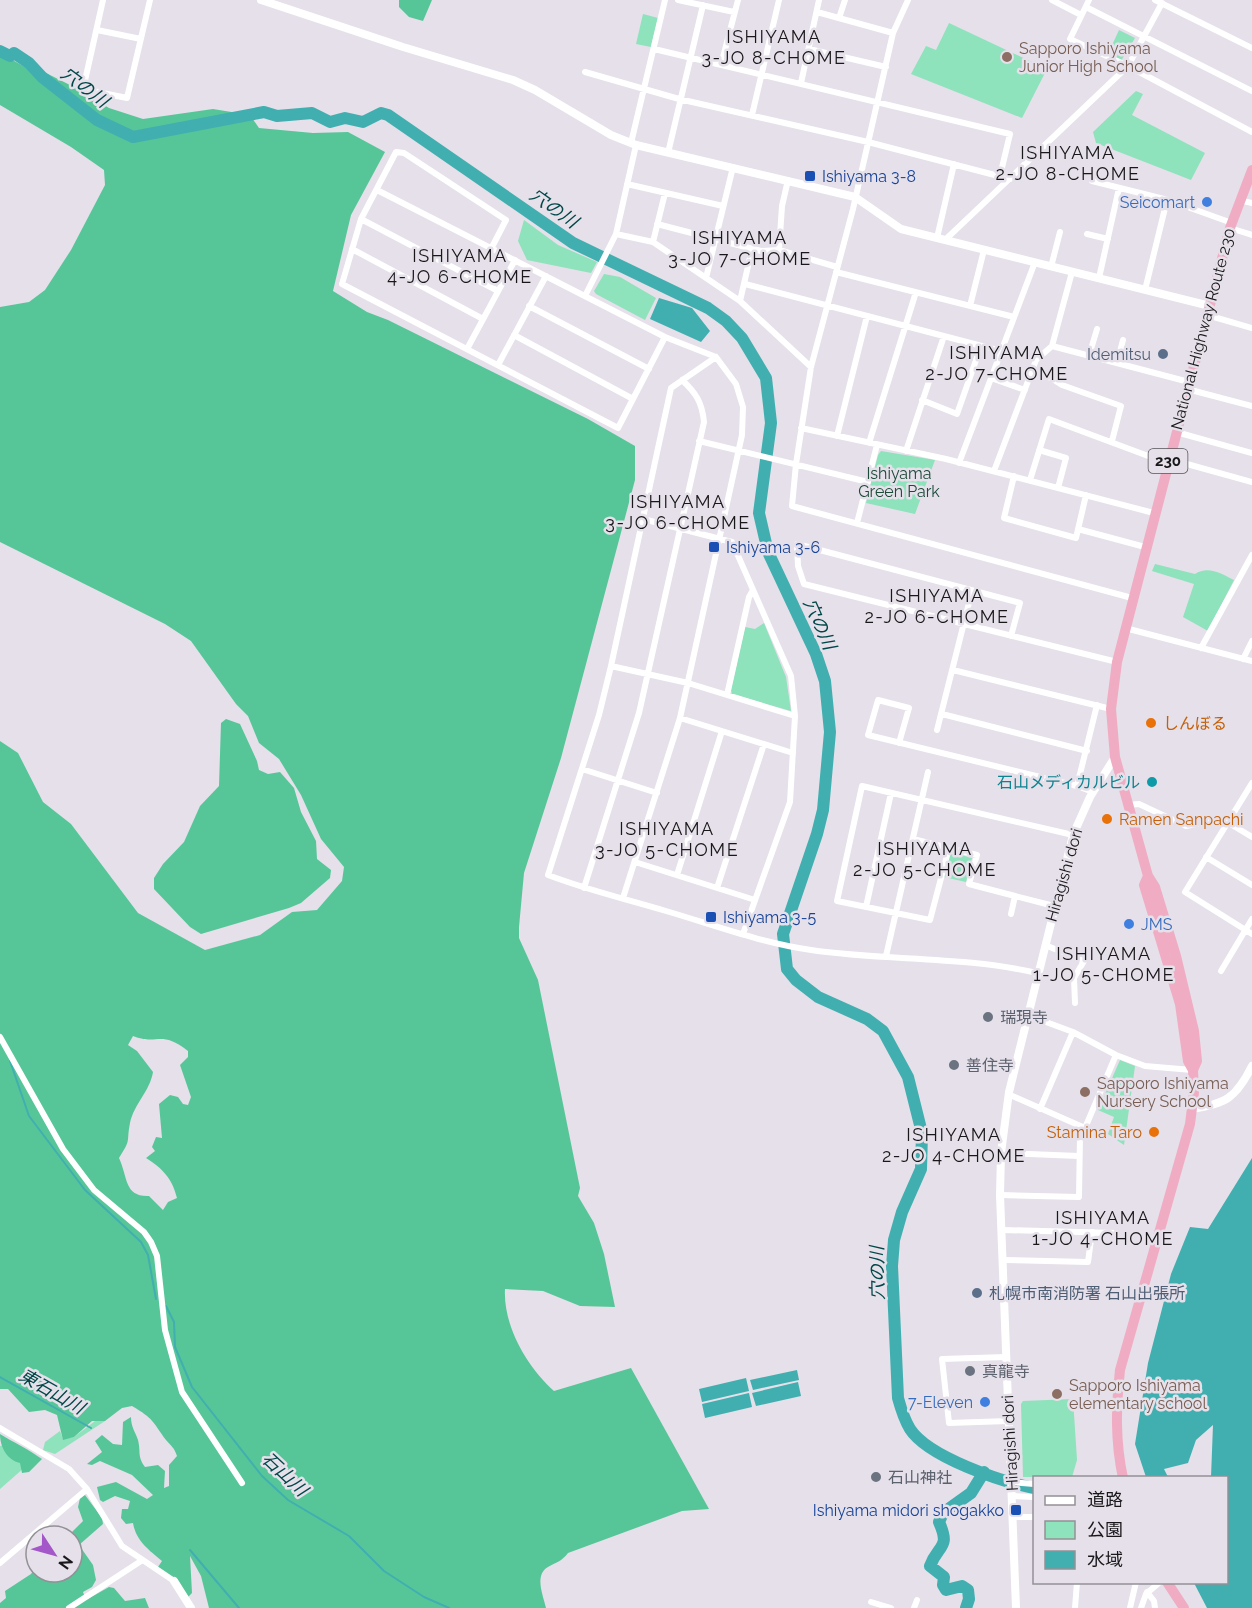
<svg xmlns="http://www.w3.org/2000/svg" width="1252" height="1608" font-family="Raleway,'Noto Sans JP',sans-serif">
<rect width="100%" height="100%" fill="#e5e0e9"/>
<path fill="#8ee2bc" d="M 643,14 L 658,18 L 651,47 L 636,44 Z
M 949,23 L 1047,69 L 1022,118 L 911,74 L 926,46 L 936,50 Z
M 1119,30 L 1135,38 L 1121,61 L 1108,54 Z
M 1136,91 L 1143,94 L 1132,115 L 1205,153 L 1191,180 L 1096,143 L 1093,132 Z
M 524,220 L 558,245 L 597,262 L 591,273 L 527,260 L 518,241 Z
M 604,274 L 620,277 L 656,298 L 645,320 L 596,294 L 594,291 Z
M 881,451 L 935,460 L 915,514 L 866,503 L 878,455 Z
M 1155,564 L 1195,574 C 1208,565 1222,574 1234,580 L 1208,631 L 1183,617 L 1194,584 L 1152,571 Z
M 764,623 L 786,677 L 791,711 L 732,694 L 731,690 L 745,627 L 755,629 Z
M 950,852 L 972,858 L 966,882 L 944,877 Z
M 1120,1060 L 1135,1066 L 1124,1145 L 1108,1134 L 1114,1117 L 1098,1110 Z
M 1073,1399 L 1077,1460 L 1072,1477 L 1023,1477 L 1021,1404 L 1023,1401 Z
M 99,1418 L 105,1421 L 55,1454 L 43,1450 L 45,1442 L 60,1431 L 63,1439 L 74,1437 Z
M 6,1445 L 33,1460 L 0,1489 L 0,1446 Z"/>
<path fill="#56c699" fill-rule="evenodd" d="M 399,0 L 432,0 L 423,21 L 409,17 L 399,7 Z
M 0,53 L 25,67 L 48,74 L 80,90 L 109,108 L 143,119 L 213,109 L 250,115 L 259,128 L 313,133 L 348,132 L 385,152 L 351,215 L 333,291 L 367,312 L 388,320 L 588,419 L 635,446 L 635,480 L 561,758 L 524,873 L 519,927 L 519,938 L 538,980 L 580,1188 L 578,1196 L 594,1223 L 604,1254 L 615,1307 L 580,1306 L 543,1291 L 505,1289 C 503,1326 527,1367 554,1391 L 631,1368 L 709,1509 L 682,1511 L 568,1553 C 562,1561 557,1562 548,1567 C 534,1575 543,1595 546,1608 L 209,1608 L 201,1576 L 190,1556 L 192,1593 L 187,1598 L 158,1567 L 162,1561 C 149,1550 136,1541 133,1523 L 126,1524 L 121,1518 L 122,1509 L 128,1509 L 130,1501 L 115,1496 L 103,1502 L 100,1500 L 97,1487 L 116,1482 L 147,1499 L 153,1495 L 132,1475 L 100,1461 L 92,1465 L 87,1464 L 102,1452 L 95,1441 L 102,1435 L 113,1444 L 122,1445 L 123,1422 L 131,1417 C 131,1427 135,1431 138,1440 C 141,1452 137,1456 145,1467 L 158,1465 L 165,1471 L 164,1488 L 169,1486 L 169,1465 L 177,1456 C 174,1447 171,1446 166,1440 C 152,1421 154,1419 132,1406 L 122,1408 L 105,1421 L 92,1421 L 74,1437 L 63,1440 L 57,1415 L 45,1410 L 29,1412 L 8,1389 L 0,1389 L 0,741 L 18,753 L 43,802 L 71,824 L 138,913 L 205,950 L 260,935 L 292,912 L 317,910 L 342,881 L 344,867 L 321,839 L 301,795 L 279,759 L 259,743 L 248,716 L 236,704 L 191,641 L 165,624 L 0,542 L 0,307 L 29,302 L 45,290 L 71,250 L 105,185 L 104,170 L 71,147 L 0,105 ZM 133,1036 C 158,1046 160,1029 188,1051 L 188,1057 L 180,1065 L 191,1097 L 188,1105 L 183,1104 L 178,1097 L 170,1095 L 159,1104 L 162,1138 L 156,1137 L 152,1147 L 155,1151 L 146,1158 C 163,1169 172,1178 177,1198 L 168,1202 L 163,1210 L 149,1196 C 124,1197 128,1177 119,1158 C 132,1138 126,1143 130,1123 C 134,1104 150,1091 153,1072 L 137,1051 L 128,1045 Z
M 226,719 L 240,724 L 257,761 L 259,770 L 268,774 L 280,772 L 294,788 L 301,812 L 316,841 L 317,859 L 331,870 L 330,878 L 301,903 L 289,908 L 201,934 L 190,927 L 154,889 L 154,878 L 163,864 L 184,842 L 200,806 L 219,786 L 221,723 Z
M 0,1434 C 13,1442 28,1449 42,1459 L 29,1472 L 22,1473 L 20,1463 C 7,1460 0,1447 0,1434 Z
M 85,1495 L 102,1518 L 103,1524 L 79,1545 L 93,1565 L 96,1580 L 92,1587 L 83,1592 L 86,1600 L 109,1587 L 114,1588 L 125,1601 L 145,1598 L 149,1608 L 0,1608 L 0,1603 L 6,1598 L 5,1591 L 31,1574 L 36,1567 L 36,1572 L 72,1572 L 72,1536 L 61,1536 L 72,1532 L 83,1521 L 78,1507 L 80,1498 Z"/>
<path fill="#41afb0" d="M 659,298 L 692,308 L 710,331 L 701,342 L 650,319 Z
M 1252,1158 L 1252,1608 L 1207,1608 L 1194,1583 L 1226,1582 L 1226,1478 L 1211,1477 L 1213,1425 L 1196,1440 L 1188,1463 L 1164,1469 L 1168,1477 L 1146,1477 L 1135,1444 L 1148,1363 L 1171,1274 L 1190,1227 L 1208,1229 Z
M 797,1370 L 799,1380 L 753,1390 L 750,1380 Z
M 746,1378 L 749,1391 L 702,1402 L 699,1389 Z
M 798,1382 L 801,1396 L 756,1406 L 752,1393 Z
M 749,1393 L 752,1407 L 705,1418 L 702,1404 Z"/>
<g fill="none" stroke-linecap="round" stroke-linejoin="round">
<path stroke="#41afb0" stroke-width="2" d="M 10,1061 L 29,1116 L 85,1190 L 141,1242 L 148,1255 L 156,1299
M 166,1306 L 174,1322 L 175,1347 L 192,1387 L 262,1476 L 288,1500 L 349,1536 L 384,1571 L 424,1597 L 449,1608
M 0,1377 L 91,1428
M 190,1550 L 239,1608"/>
<path stroke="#41afb0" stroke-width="12" d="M 0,51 L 10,56 L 14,53 L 29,63 L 42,77 L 97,120 L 133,137 L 264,112 L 277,116 L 312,113 L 330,122 L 345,118 L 363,122 L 381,113 L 388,115 L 573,243 L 708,308 L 726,321 L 742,338 L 766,378 L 771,423 L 759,513 L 768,552 L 816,654 L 825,681 L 830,732 L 823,810 L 817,834 L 783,934 L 787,969 L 796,980 L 818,997 L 867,1019 L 883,1031 L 908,1077 L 922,1133 L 921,1169 L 902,1212 L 894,1240 L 892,1266 L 898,1398 C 901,1409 904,1419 910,1429 C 928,1457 1002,1482 1034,1488
M 966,1608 L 969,1599 L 968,1590 L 962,1586 L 946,1590 L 943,1585 L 944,1577 L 930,1566 C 938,1544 951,1549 939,1522 L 943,1513 L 971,1493 L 984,1472"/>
<path stroke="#fff" stroke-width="6" d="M 103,0 L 84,85 L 88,90 L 127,98 L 150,0
M 678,0 L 734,12
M 908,0 L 893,33 L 853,209 L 811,367 L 796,464 L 792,506 L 1132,598
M 1052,0 L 1081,15
M 1089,0 L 1070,39 L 1128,66 L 1252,132
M 1155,0 L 1252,48
M 1086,7 L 1252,91
M 817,12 L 893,33
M 839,18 L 845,0
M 97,30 L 141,39
M 654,49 L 1010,134 L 1000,176
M 809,49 L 886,67
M 721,65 L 738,0
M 585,72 L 679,99 L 868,142 L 1010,179
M 801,83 L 819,0
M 752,115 L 779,0
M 631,143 L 665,0
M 668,153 L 703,5
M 1092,181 L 1168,200 L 1232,223
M 627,184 L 723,206
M 377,190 L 665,337 L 716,357 L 736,384 L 743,407 L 742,435 L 680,718 L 623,898
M 1239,200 L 1252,203
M 361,219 L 498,291
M 657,224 L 761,251 L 779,250 L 837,267
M 1230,228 L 1252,235
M 616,234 L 653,242 L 740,301 L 811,367
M 1087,234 L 1108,239
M 937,238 L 954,164
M 945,240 L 1128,66 L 1162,3
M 653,242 L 665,193
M 492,247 L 506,220 L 404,153 L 396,152 L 361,219 L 342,284 L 618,428 L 665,337
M 352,249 L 483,319
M 779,250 L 782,206 L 788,180
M 1051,267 L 1060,232
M 836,272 L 1014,317
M 706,278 L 733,167
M 1099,278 L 1119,188
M 745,284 L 1001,351
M 1145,290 L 1167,200
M 585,296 L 616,234 L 636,145
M 740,301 L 752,249
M 529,306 L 649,369
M 970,306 L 984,250
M 1207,315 L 1252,328
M 514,335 L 633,399
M 1052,346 L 1189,382
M 467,349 L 515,260
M 1089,356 L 1097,329
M 716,357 L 671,388 L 611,666 L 599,715 L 548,875 C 587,890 626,899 666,911 C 714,925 761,943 811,950 C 886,961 963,956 1037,973
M 1117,363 L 1123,340
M 498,365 L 546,276
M 1032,372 L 1051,378 L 1062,385 L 1121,406 L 1112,441
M 991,378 L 1025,390
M 1187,389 L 1252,406
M 922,400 L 957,414 L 981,346
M 801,428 L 946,459 L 1154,513
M 1176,432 L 1252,453
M 837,436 L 867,316
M 699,441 L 868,482
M 869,443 L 916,292
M 1039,450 L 1066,458 L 1058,488
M 906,451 L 944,336
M 1169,459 L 1252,482
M 959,463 L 1035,262
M 994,471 L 1036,360 L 1052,346 L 1072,272
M 1014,476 L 1004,518 L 1076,538 L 1086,495
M 1030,480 L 1049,419 L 1167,463
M 643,519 L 732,542 L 791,676 L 795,716 L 790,802 L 743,934
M 857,523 L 877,445
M 1078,529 L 1145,547
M 1125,628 L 1252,661
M 1011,636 L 1020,603 L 797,544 L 798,566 L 804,584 L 1117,662
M 1201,648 L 1252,555
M 1243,659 L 1252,641
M 611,666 L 688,683 L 795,716
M 953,670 L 1111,709
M 727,695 L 749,597 L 753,590
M 942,714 L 1087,751
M 680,718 L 793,753
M 937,730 L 972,591
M 899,743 L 909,708 L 878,700 L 868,735 L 1077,786
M 582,769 L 657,793
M 1252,783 L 1185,892 L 1252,934
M 1093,792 L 1077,786 L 1097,705
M 1127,805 L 1139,804 L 1186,826 L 1222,819 L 1252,837
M 913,839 L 949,848 L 930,920 L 837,901 L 862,786 L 1073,835
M 949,848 L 977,855 L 969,884 L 1015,896
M 1206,857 L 1252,885
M 635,862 L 755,900
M 677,875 L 722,731
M 584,888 L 639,713 L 704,422 C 702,402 696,393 682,380
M 717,888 L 764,744
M 866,907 L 891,793
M 1011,914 L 1015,896 L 1054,906
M 1045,945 L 1084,961 L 1074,978 L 1075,1003
M 886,956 L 928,772
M 1221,971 L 1252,919
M 1027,1015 L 1073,1032
M 0,1037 L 63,1149 L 94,1190 L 144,1232 L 151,1242 L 157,1256 L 165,1330 L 182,1392 L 242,1483
M 1008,1094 L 1085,1128
M 1040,1109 L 1073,1032 L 1116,1055 L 1145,1066 L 1192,1070
M 1001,1153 L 1079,1156
M 1000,1195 L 1079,1197 L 1080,1135 L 1085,1128 L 1116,1055
M 1002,1230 L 1116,1233
M 1003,1260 L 1088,1262 L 1092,1232
M 1006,1357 L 942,1359 L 949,1423 L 1008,1421
M 0,1428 L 69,1469 L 87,1489 L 122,1546 L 174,1581
M 1011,1482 L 1034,1484
M 1012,1496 L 1034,1497
M 1013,1517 L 1034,1517
M 0,1563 L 87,1489
M 1147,1592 L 1154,1601 L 1155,1608
M 871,1602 L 891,1608
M 69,1608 L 141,1561
M 914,1608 L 917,1600
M 1075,1608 L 1077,1582
M 1130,1608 L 1136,1582
M 1141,1608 L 1146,1594 L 1160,1582"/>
<path stroke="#fff" stroke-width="8" d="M 261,0 L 403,47 L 513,80 L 535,90 L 611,135 L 636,145 L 855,197 L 901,229 L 1210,306
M 1191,1109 C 1226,1104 1236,1098 1252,1066
M 174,1581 L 191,1608
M 1016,1608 L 1000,1195 L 1001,1153 L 1009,1092 L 1073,835 L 1090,797 L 1115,757"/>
<path stroke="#f0acc2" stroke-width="10" d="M 1148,876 L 1144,885 L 1180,1004 L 1188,1061 L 1193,1070
M 1123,1478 C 1115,1441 1116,1407 1120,1370 L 1190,1124 L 1194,1092 L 1193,1070 L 1197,1061 L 1194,1031 L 1176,956 L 1155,887 L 1148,876 L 1115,757 L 1111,709 L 1117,662 L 1230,228 L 1252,170
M 1167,1582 L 1184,1608"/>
</g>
<g fill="#8d6e63" stroke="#e5e0e9" stroke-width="2">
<circle cx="1007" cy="57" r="6"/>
<circle cx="1085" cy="1092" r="6"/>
<circle cx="1057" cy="1394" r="6"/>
</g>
<g fill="#1a4fb4" stroke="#e5e0e9" stroke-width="2">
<rect x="804" y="170" width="12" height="12" rx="3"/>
<rect x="708" y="541" width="12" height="12" rx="3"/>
<rect x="705" y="911" width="12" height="12" rx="3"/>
<rect x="1010" y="1504" width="12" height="12" rx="3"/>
</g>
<g fill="#3f7fe0" stroke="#e5e0e9" stroke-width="2">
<circle cx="1207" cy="202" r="6"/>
<circle cx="1129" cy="924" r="6"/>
<circle cx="985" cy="1402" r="6"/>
</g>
<g fill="#5c6f8a" stroke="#e5e0e9" stroke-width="2">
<circle cx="1163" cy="354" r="6"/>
<circle cx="977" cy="1293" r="6"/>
</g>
<g fill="#e8710a" stroke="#e5e0e9" stroke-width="2">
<circle cx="1151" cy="723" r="6"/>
<circle cx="1107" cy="819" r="6"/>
<circle cx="1154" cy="1132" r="6"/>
</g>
<circle fill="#0f9aa8" stroke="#e5e0e9" stroke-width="2" cx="1152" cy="782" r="6"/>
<g fill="#6b7280" stroke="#e5e0e9" stroke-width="2">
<circle cx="988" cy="1017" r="6"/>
<circle cx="954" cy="1065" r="6"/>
<circle cx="970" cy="1371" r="6"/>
<circle cx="876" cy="1477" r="6"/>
</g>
<g text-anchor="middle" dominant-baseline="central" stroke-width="5" stroke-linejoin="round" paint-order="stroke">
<rect fill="#e5e0e9" stroke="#565358" stroke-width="1.5" x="1148.5" y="449" width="39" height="24" rx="4.5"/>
<g font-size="15" font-weight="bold" fill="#19171a">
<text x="1168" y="461">230</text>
</g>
<g font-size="16" fill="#785e54" stroke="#e5e0e9" text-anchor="start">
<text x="1019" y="48">Sapporo Ishiyama<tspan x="1019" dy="18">Junior High School</tspan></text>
<text x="1097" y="1083">Sapporo Ishiyama<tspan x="1097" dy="18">Nursery School</tspan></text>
<text x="1069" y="1385">Sapporo Ishiyama<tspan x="1069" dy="18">elementary school</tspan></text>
</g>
<g font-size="16" fill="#164399" stroke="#e5e0e9" text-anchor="start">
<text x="822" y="176">Ishiyama 3-8</text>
<text x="726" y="547">Ishiyama 3-6</text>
<text x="723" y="917">Ishiyama 3-5</text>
<text x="1004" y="1510" text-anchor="end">Ishiyama midori shogakko</text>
</g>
<g font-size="16" fill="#366cbe" stroke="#e5e0e9" text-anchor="end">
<text x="1195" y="202">Seicomart</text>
<text x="1141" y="924" text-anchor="start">JMS</text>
<text x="973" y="1402">7-Eleven</text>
</g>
<g font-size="16" fill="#19171a" stroke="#e5e0e9">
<text transform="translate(1203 329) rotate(-75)">National Highway Route 230</text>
<text transform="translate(1064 875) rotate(-74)">Hiragishi dori</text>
<text transform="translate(1010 1443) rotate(-93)">Hiragishi dori</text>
</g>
<g font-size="16" fill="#4e5e75" stroke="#e5e0e9" text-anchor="end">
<text x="1151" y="354">Idemitsu</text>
<text x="989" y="1293" text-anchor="start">札幌市南消防署 石山出張所</text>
</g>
<g font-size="16" fill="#1b4a37" stroke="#e5e0e9">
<text x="899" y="473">Ishiyama<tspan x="899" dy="18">Green Park</tspan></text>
</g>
<g font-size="16" fill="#c56008" stroke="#e5e0e9" text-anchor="start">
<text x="1163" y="723">しんぼる</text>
<text x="1119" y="819">Ramen Sanpachi</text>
<text x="1142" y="1132" text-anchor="end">Stamina Taro</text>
</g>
<g font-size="16" fill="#0d838f" stroke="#e5e0e9" text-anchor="end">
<text x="1140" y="782">石山メディカルビル</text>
</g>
<g font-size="16" fill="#5b616d" stroke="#e5e0e9" text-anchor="start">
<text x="1000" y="1017">瑞現寺</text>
<text x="966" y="1065">善住寺</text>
<text x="982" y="1371">真龍寺</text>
<text x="888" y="1477">石山神社</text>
</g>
<g font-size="18" letter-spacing="1.5" fill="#19171a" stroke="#e5e0e9">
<text x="774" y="36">ISHIYAMA<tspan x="774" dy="21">3-JO 8-CHOME</tspan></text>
<text x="1068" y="152">ISHIYAMA<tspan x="1068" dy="21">2-JO 8-CHOME</tspan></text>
<text x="740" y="237">ISHIYAMA<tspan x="740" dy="21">3-JO 7-CHOME</tspan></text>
<text x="460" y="255">ISHIYAMA<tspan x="460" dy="21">4-JO 6-CHOME</tspan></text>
<text x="997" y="352">ISHIYAMA<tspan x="997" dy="21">2-JO 7-CHOME</tspan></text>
<text x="678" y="501">ISHIYAMA<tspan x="678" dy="21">3-JO 6-CHOME</tspan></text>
<text x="937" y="595">ISHIYAMA<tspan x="937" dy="21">2-JO 6-CHOME</tspan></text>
<text x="667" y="828">ISHIYAMA<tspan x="667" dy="21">3-JO 5-CHOME</tspan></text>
<text x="925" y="848">ISHIYAMA<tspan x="925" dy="21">2-JO 5-CHOME</tspan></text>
<text x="1104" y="953">ISHIYAMA<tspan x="1104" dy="21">1-JO 5-CHOME</tspan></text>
<text x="954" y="1134">ISHIYAMA<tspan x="954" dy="21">2-JO 4-CHOME</tspan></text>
<text x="1103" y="1217">ISHIYAMA<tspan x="1103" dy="21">1-JO 4-CHOME</tspan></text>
</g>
<g font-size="18" font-style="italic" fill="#014748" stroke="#e5e0e9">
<text transform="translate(85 87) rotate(37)">穴の川</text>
<text transform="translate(554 208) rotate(35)">穴の川</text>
<text transform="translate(820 624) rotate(66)">穴の川</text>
<text transform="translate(877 1273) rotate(-91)">穴の川</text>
<text transform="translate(52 1391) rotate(30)">東石山川</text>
<text transform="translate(285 1474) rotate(43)">石山川</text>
</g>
</g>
<rect x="1033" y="1476" width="195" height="108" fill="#e5e0e9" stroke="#939096" stroke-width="1.5"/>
<rect x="1045" y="1496" width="30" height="9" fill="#ffffff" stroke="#939096" stroke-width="1.5"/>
<text x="1087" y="1506" font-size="18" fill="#19171a">道路</text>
<rect x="1045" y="1521" width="30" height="18" fill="#8ee2bc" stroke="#939096" stroke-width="1.5"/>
<text x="1087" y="1536" font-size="18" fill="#19171a">公園</text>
<rect x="1045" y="1551" width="30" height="18" fill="#41afb0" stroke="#939096" stroke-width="1.5"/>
<text x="1087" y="1566" font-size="18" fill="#19171a">水域</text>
<g transform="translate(54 1554) rotate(126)"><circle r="28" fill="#e5e0e9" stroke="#939096" stroke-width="1.5"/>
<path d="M0-4.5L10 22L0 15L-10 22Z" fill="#a457c9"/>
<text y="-9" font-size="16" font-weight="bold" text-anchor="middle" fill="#19171a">N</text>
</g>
</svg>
